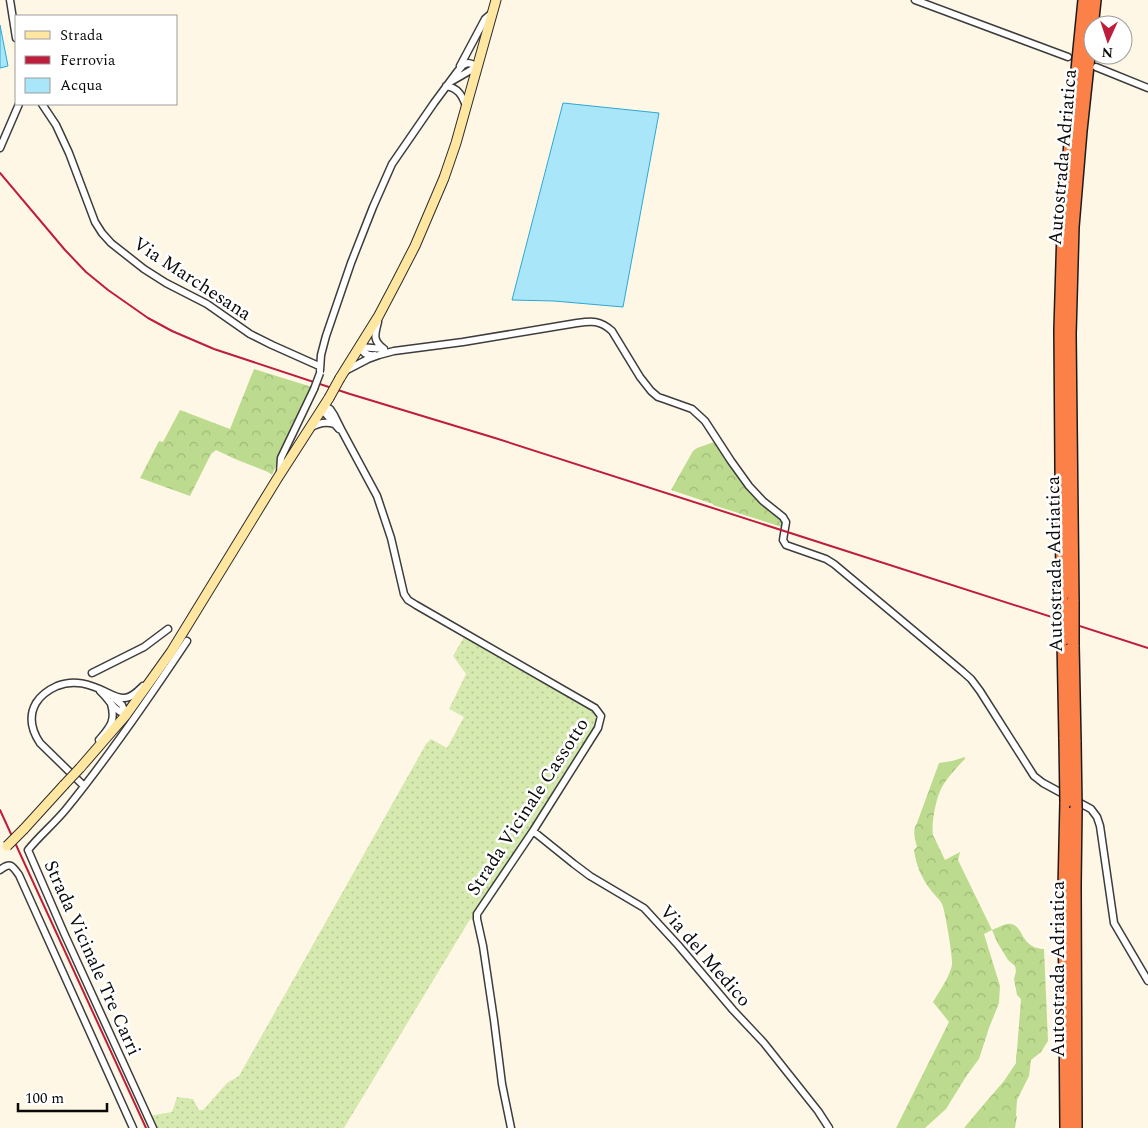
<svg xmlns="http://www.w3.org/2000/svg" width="1148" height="1128" font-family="Spectral,serif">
<defs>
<pattern id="grass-dots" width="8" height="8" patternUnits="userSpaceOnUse" patternTransform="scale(1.25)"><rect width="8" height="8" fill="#d6eaaf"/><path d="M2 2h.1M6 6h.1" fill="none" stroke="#b6c795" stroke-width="1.8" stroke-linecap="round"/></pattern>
<pattern id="forest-crowns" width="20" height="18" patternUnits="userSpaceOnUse" patternTransform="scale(1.25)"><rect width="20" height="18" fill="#bcdb8e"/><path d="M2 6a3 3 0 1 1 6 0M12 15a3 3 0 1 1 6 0" fill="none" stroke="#a0bb79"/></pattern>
</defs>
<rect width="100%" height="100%" fill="#fff7e6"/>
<path fill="url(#grass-dots)" d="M 465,635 L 596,711 L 598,723 L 487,898 L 477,921 L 471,919 L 469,921 L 344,1128 L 148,1128 L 143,1117 L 172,1112 L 177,1097 L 193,1099 L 199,1110 L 203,1110 L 227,1083 L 239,1076 L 426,744 L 431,739 L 447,748 L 464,717 L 449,709 L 466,674 L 453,656 Z"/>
<path fill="url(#forest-crowns)" d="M 254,369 L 312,387 L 272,475 L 268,472 L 235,459 L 216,450 L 211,454 L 190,496 L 140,478 L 159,441 L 163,442 L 180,410 L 230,429 Z
M 717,441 L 733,465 L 782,519 L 785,528 L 713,505 L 713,504 L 671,490 L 693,451 L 697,448 Z
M 965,757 L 965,759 C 958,766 947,778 942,787 C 936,798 931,823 933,835 L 945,860 L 960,852 L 958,860 L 992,930 C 998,928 1005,923 1011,924 C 1024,926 1020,948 1044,949 L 1048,1041 L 1041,1052 L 1031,1060 L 1029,1076 L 1017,1100 L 1016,1116 L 1017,1116 L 1015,1128 L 964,1128 L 979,1110 L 1004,1081 L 1016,1063 L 1016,1057 L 1017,1050 L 1021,999 L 1017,995 L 1014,979 L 1016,971 L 1015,966 L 1008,960 L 997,942 L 992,930 L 984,934 L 1000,986 L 999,1003 L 989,1028 L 979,1059 L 967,1075 L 946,1109 L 925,1128 L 896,1128 L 949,1022 L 933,1002 C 939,992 950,976 952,965 C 953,957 945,910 942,904 C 939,898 933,894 930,889 C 921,877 916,865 914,850 L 917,847 C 915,839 912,831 917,823 L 939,763 L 952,761 Z"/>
<path fill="#a9e6f9" stroke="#2ca8d3" d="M 0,25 L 8,66 L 0,68 Z
M 563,103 L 659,113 L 623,307 L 554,301 L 512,300 Z"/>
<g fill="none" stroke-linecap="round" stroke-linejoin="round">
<defs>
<path id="minor" d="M 10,0 L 16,38
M 915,0 L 1068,57
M 460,66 L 485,19 L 492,13
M 1096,67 L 1148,88
M 452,81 L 471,70 L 477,68
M 446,86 C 458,88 462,95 466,106
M 42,104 L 56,125 L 69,153 L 95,222 L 102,233 L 111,243 L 144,269 L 166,283 L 207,304 L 250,334 L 272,345 L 319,366
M 0,148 L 19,104
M 378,322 C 375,334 372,340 384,349
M 360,347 L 384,349
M 360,347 C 363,354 368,356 375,355
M 320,370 L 321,355 L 326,336 L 351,263 L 373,207 L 392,164 L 434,103 L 457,72 L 463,65 L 468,63 L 472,64 L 477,67
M 345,371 L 368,359 L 379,355 L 394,351 L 463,342 L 577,323 C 592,321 600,320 612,331 L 640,377 L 651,391 L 658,397 L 664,399 L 692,409 L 705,421 L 731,461 L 749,486 L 763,501 L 783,517 L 786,522 L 783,540 L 786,545 L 826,559 L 834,564 L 962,671 L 971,679 L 980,691 L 1034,776 L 1043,783 L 1091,809 L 1097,817 L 1100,826 L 1114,923 L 1148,981
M 324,406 L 330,409 L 334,415 L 342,431 L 377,496 L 391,538 L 404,594 L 408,600 L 416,605 L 595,708 L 601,716 L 598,728 L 533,831 L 477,914 L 477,919 L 483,946 L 494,1020 L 502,1084 L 511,1128
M 324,406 L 325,413 L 339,429
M 310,428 C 318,423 325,421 334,424
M 280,473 L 281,458 L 314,389
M 92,673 L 144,647 L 168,629
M 100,691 C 110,700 112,709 126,715
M 114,698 L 122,705 L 126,715
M 99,740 C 110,727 116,721 111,704
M 84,786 L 40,743 C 32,731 28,717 36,703 C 41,695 48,690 57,686 C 74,679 90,684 106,692 C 112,695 117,698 124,698 C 132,698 138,691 143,686
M 533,831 L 574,864 L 590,876 L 644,908 L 678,945 L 733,1010 L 764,1043 L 818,1111 L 829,1128
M 0,870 C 10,862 12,865 19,875 L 133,1128
M 153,1128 L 64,933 L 28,850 C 40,835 55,823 67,808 C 110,755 149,698 187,641"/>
<path id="secondary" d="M 340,378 L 378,317 L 397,281 L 415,246 L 444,178 L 456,143 L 496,0
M 80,768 L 126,715 L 171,652 L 277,479 L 329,398
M 24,829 L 64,785"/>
<path id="motorway" d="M 1062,598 L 1060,330 L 1063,229 L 1071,130 L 1084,0
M 1073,601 L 1070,334 L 1073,227 L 1081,131 L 1095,0
M 1063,640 L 1065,739
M 1073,645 L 1075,742
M 1066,802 L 1064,889 L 1066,1128
M 1076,808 L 1075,885 L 1076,1128"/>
</defs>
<use href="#minor" stroke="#3d3d3d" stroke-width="9"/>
<use href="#secondary" stroke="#2c2c2c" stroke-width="11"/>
<use href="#motorway" stroke="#1b1b1b" stroke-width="14"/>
<use href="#minor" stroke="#fff" stroke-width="6"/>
<use href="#secondary" stroke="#ffe7a1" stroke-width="9"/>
<use href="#motorway" stroke="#fb8148" stroke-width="11"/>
<path stroke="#be1d3b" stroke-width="2" d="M 0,173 L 65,250 L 86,272 L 108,290 L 148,318 L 172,331 L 214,349 L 350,394 L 495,438 L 1148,648
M 0,810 L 146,1128"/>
<defs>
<path id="minor-bridge" d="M 314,389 L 320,373"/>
<path id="secondary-bridge" d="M 329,398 L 340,378
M 64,785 L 80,768
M 7,846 L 24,829"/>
<path id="motorway-bridge" d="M 1062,598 L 1063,640
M 1073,601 L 1073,645
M 1065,739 L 1066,802
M 1075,742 L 1076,808"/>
</defs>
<use href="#minor-bridge" stroke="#3d3d3d" stroke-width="9" stroke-linecap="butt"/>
<use href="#secondary-bridge" stroke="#2c2c2c" stroke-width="11" stroke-linecap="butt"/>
<use href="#motorway-bridge" stroke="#1b1b1b" stroke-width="14" stroke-linecap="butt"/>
<use href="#minor-bridge" stroke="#fff" stroke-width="6"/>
<use href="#secondary-bridge" stroke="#ffe7a1" stroke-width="9"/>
<use href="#motorway-bridge" stroke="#fb8148" stroke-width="11"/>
</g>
<g text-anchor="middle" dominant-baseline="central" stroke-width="5" stroke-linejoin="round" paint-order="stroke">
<g font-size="19" fill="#0a0a0a" stroke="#fff">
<text transform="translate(1063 157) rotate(-85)">Autostrada Adriatica</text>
<text transform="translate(192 279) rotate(33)">Via Marchesana</text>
<text transform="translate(1055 564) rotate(-91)">Autostrada Adriatica</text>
<text transform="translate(528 807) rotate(-57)">Strada Vicinale Cassotto</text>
<text transform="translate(705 956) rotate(49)">Via del Medico</text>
<text transform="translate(92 958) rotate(66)">Strada Vicinale Tre Carri</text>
<text transform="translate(1058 969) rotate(-90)">Autostrada Adriatica</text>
</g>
</g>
<rect x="15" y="15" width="162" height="90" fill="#ffffff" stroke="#9d9d9d"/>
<rect x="25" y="31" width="25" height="8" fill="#ffe7a1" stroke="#9d9d9d"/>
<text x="60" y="40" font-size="15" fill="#0a0a0a">Strada</text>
<rect x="25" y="56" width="25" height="8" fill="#be1d3b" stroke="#9d9d9d"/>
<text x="60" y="65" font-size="15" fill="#0a0a0a">Ferrovia</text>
<rect x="25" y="78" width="25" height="15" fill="#a9e6f9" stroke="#9d9d9d"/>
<text x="60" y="90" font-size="15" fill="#0a0a0a">Acqua</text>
<g transform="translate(1108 40) rotate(183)"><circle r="24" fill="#ffffff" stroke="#9d9d9d"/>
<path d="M0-4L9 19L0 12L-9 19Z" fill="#be1d3b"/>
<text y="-8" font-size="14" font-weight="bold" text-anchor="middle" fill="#0a0a0a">N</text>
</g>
<path d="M18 1103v8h89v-8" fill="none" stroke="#0a0a0a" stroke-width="2.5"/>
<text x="25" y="1103" font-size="15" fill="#0a0a0a" stroke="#ffffff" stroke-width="4" paint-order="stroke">100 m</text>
</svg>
